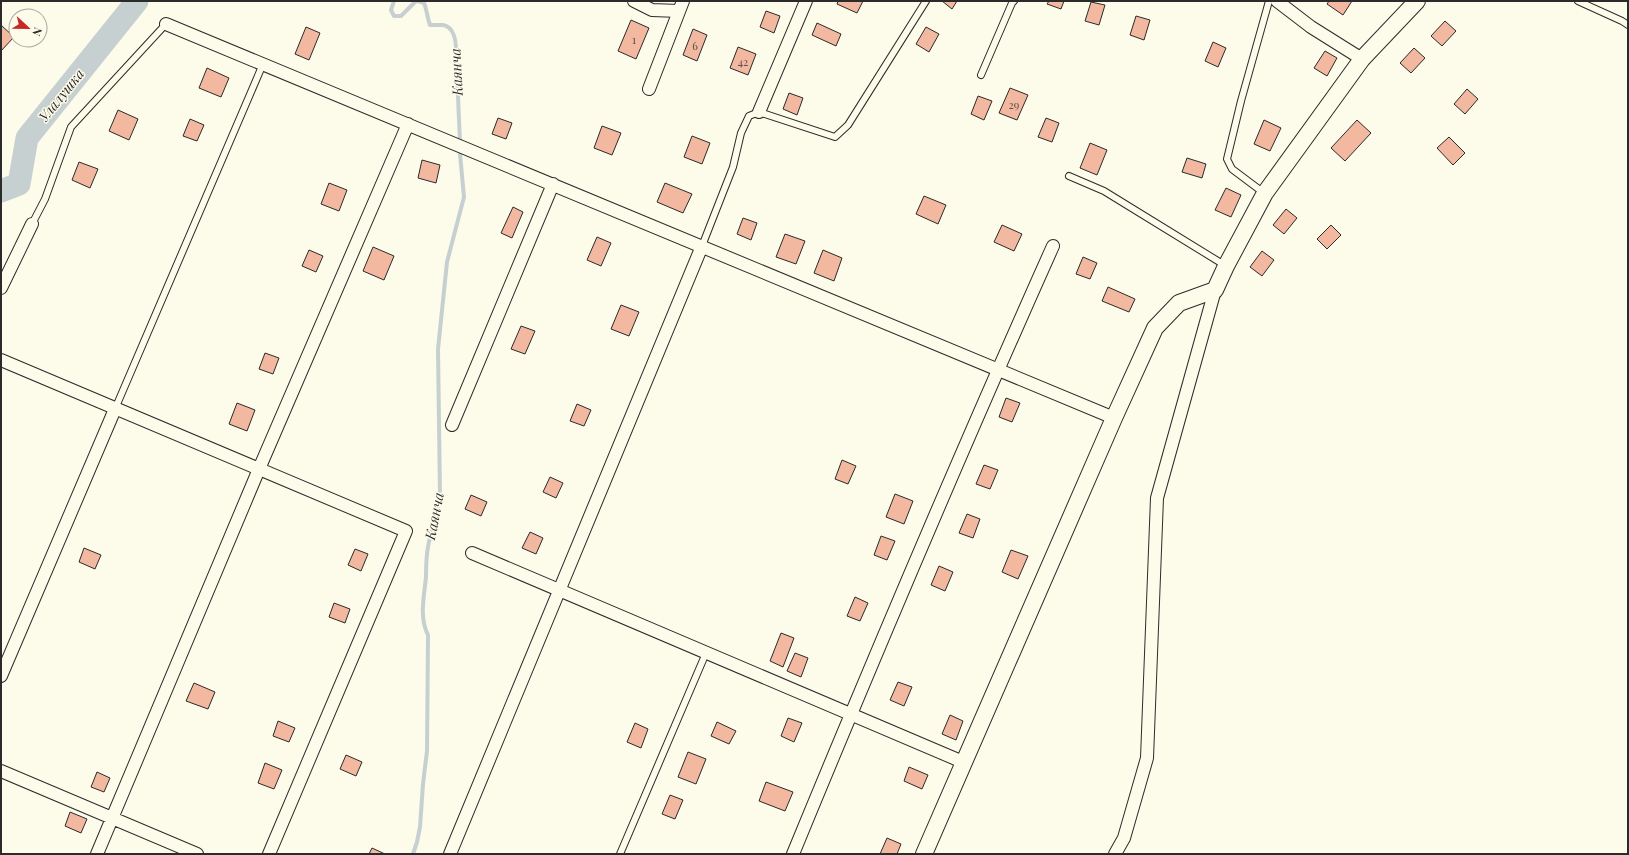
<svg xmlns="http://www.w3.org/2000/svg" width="1629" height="855" font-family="'Playfair Display',serif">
<rect width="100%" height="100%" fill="#fdfbea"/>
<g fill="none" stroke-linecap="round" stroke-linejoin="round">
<path stroke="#c7d0d0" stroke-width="4" d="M 394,1 L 391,10 L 394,16 L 401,16 L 416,1
M 417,1 L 424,3 C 427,10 427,17 430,25 C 434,25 439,25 443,25 C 454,27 456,41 456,50 L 460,143
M 413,854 L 417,842 L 420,827 L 423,784 L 427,751 L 428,635 C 419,617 424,597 426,577 C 426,567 426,557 428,547 C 431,529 438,513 440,496 L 438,349 L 447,262 L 464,197 L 460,154"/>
<path stroke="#c7d0d0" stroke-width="23" d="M 1,191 L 19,184 L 27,138 L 137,1"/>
</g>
<path fill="#f2b8a0" stroke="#2b2b2b" d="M 838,1 L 863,1 L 857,13 L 837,4 Z
M 942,1 L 957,1 L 952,9 Z
M 1049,1 L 1064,1 L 1061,9 L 1047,4 Z
M 1329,1 L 1352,1 L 1343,15 L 1327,4 Z
M 1091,2 L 1105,5 L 1099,25 L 1085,21 Z
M 766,11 L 780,16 L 774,33 L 760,27 Z
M 1136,16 L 1150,20 L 1144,40 L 1130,35 Z
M 631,20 L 649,28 L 636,59 L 618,51 Z
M 1445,21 L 1456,31 L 1442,46 L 1431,36 Z
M 817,23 L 841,34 L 836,46 L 812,35 Z
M 1,25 L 14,37 L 1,51 Z
M 306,27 L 320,33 L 309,60 L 295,54 Z
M 926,27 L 939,34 L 929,52 L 916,44 Z
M 693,29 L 707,35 L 697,61 L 683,55 Z
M 1213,42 L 1226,48 L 1218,67 L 1205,61 Z
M 738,47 L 756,54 L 748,75 L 730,68 Z
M 1414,48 L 1425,58 L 1411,73 L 1400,63 Z
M 1325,51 L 1337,58 L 1327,76 L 1314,68 Z
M 207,68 L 229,78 L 221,97 L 199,88 Z
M 1010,88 L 1028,95 L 1017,120 L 999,113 Z
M 1467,89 L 1478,99 L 1465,114 L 1454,104 Z
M 789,93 L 803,98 L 797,115 L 783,109 Z
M 978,96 L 992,101 L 984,120 L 971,114 Z
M 118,110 L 138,119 L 129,140 L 109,131 Z
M 498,118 L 512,123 L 506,139 L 492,134 Z
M 1046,118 L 1059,123 L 1052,142 L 1038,137 Z
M 190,119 L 204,125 L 197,141 L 183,136 Z
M 1264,120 L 1281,128 L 1270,151 L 1254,144 Z
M 1357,120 L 1371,133 L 1345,161 L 1331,148 Z
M 602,126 L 621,133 L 612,155 L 594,148 Z
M 692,136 L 710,143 L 702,164 L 684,157 Z
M 1449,137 L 1465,153 L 1453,165 L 1437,148 Z
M 1090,143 L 1107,150 L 1097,175 L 1080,168 Z
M 1187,158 L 1206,164 L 1202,178 L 1182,172 Z
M 422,160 L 440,165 L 436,183 L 418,178 Z
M 79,162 L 98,169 L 90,188 L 72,180 Z
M 329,183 L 347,190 L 339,211 L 321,204 Z
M 665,183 L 692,194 L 683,213 L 657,202 Z
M 1226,188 L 1241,195 L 1231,217 L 1215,210 Z
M 924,196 L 946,205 L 938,224 L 916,214 Z
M 513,207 L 523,212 L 512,238 L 501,233 Z
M 1286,209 L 1297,218 L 1284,234 L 1273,225 Z
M 743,218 L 757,223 L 751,240 L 737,234 Z
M 1002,225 L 1022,234 L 1014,251 L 994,242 Z
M 1331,225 L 1341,235 L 1327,249 L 1317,239 Z
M 785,234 L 805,241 L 796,264 L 776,257 Z
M 597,237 L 611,243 L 601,266 L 587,260 Z
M 373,247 L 394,256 L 384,280 L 363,271 Z
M 309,250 L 323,256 L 316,272 L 302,266 Z
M 823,250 L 842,258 L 834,281 L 814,273 Z
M 1262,251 L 1274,260 L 1262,276 L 1250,267 Z
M 1083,257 L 1097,263 L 1090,279 L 1076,274 Z
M 1108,287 L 1135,299 L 1129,312 L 1102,301 Z
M 621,305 L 639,312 L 629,336 L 611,329 Z
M 521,326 L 535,331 L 525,354 L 511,349 Z
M 265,353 L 279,358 L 273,374 L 259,369 Z
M 1006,398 L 1020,403 L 1012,422 L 999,417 Z
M 237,403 L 255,410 L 247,431 L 229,424 Z
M 577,404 L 591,410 L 584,426 L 570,421 Z
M 842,460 L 856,466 L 848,484 L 835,479 Z
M 984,465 L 998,470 L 990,489 L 976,484 Z
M 550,477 L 563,483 L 556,498 L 543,492 Z
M 895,494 L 913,501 L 904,524 L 886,517 Z
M 471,495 L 487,502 L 481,516 L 465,509 Z
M 967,514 L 980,519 L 973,538 L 959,533 Z
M 530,532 L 543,538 L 536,554 L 522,548 Z
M 881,536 L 895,541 L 887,560 L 874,555 Z
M 84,548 L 101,555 L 95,569 L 79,562 Z
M 355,549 L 368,554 L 361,571 L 348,565 Z
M 1011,550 L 1028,556 L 1018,579 L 1002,572 Z
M 939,566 L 953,572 L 945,591 L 931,585 Z
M 855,597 L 868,603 L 860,621 L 847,616 Z
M 334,603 L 350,609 L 345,623 L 329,617 Z
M 781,633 L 794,638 L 783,667 L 770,661 Z
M 795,653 L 808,658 L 801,677 L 787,671 Z
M 898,682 L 912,687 L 904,706 L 890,700 Z
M 194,683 L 215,692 L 208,709 L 186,701 Z
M 950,715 L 963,721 L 956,740 L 942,734 Z
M 788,718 L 802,723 L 794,742 L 781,736 Z
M 278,721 L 295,728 L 289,742 L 273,736 Z
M 717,722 L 736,731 L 729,744 L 711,736 Z
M 635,723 L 648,729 L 641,748 L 627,742 Z
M 688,752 L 706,759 L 696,784 L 678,777 Z
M 346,755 L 362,762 L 356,776 L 340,769 Z
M 265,763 L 282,770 L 274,789 L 258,783 Z
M 909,767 L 928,775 L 922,789 L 904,781 Z
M 97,772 L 110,778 L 104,792 L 91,787 Z
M 766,782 L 793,792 L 785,811 L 759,801 Z
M 670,795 L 683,800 L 675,819 L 662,814 Z
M 70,812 L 87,819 L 81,833 L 65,826 Z
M 887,838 L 901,844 L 897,854 L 880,854 Z
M 372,848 L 385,854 L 369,854 Z"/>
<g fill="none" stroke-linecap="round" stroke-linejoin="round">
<defs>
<path id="lane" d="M 1578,1 L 1622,21 L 1628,25
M 981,75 L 1012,3 L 1014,1
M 1069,176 L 1104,191 L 1226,266
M 1264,193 L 1232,169 L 1227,159 L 1241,101 L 1269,1
M 32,224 L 45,199 L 71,127 L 166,24
M 702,246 L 733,167 L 741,133 L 749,116 L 759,112 L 835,137 L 848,125 L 926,1
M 115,409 L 263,64
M 620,854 L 706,653"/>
<path id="street" d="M 634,1 L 652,10 L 679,11
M 1277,1 L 1311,27 L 1362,59
M 166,24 L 1114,418
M 649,89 L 683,1
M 759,112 L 806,1
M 1,288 L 32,224
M 1,360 L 406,531 L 269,854
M 452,425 L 553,184
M 472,553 L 963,762
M 1,676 L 115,409
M 1,771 L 197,854
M 97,854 L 259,469 L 408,124
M 450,854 L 702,246
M 793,854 C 877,650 963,447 1053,246
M 1115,854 L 1124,838 L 1147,758 L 1157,498 L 1215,290"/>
<path id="secondary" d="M 924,854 L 1114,418 L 1155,328 L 1179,303 L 1215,290 L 1226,266 L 1265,193 L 1362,59 L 1417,1"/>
</defs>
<use href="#lane" stroke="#2b2b2b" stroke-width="8"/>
<use href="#street" stroke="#2b2b2b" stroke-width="14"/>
<use href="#secondary" stroke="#2b2b2b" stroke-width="18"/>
<use href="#lane" stroke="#fdfbea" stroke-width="6"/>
<use href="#street" stroke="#fdfbea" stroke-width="12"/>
<use href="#secondary" stroke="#fdfbea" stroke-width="16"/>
</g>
<g text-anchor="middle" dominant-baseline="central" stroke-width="3" stroke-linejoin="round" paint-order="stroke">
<g font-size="11" fill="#5d4e48">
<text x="634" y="39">1</text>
<text x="695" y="45">6</text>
<text x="743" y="61">42</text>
<text x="1014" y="104">29</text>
</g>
<g font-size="14" font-style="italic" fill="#2b2b2b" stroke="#fdfbea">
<text transform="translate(456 72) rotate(-93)">Каянча</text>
<text transform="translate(61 95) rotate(-51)">Улалушка</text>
<text transform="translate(434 516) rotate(-79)">Каянча</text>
</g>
</g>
<rect width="1629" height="855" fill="none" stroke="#2b2b2b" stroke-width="4"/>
<g transform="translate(28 28) rotate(112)"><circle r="19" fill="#fdfbea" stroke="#a9a89e"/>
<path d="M0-3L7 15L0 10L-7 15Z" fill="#c62828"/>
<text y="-6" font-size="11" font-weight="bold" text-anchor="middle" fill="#2b2b2b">N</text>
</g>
</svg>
